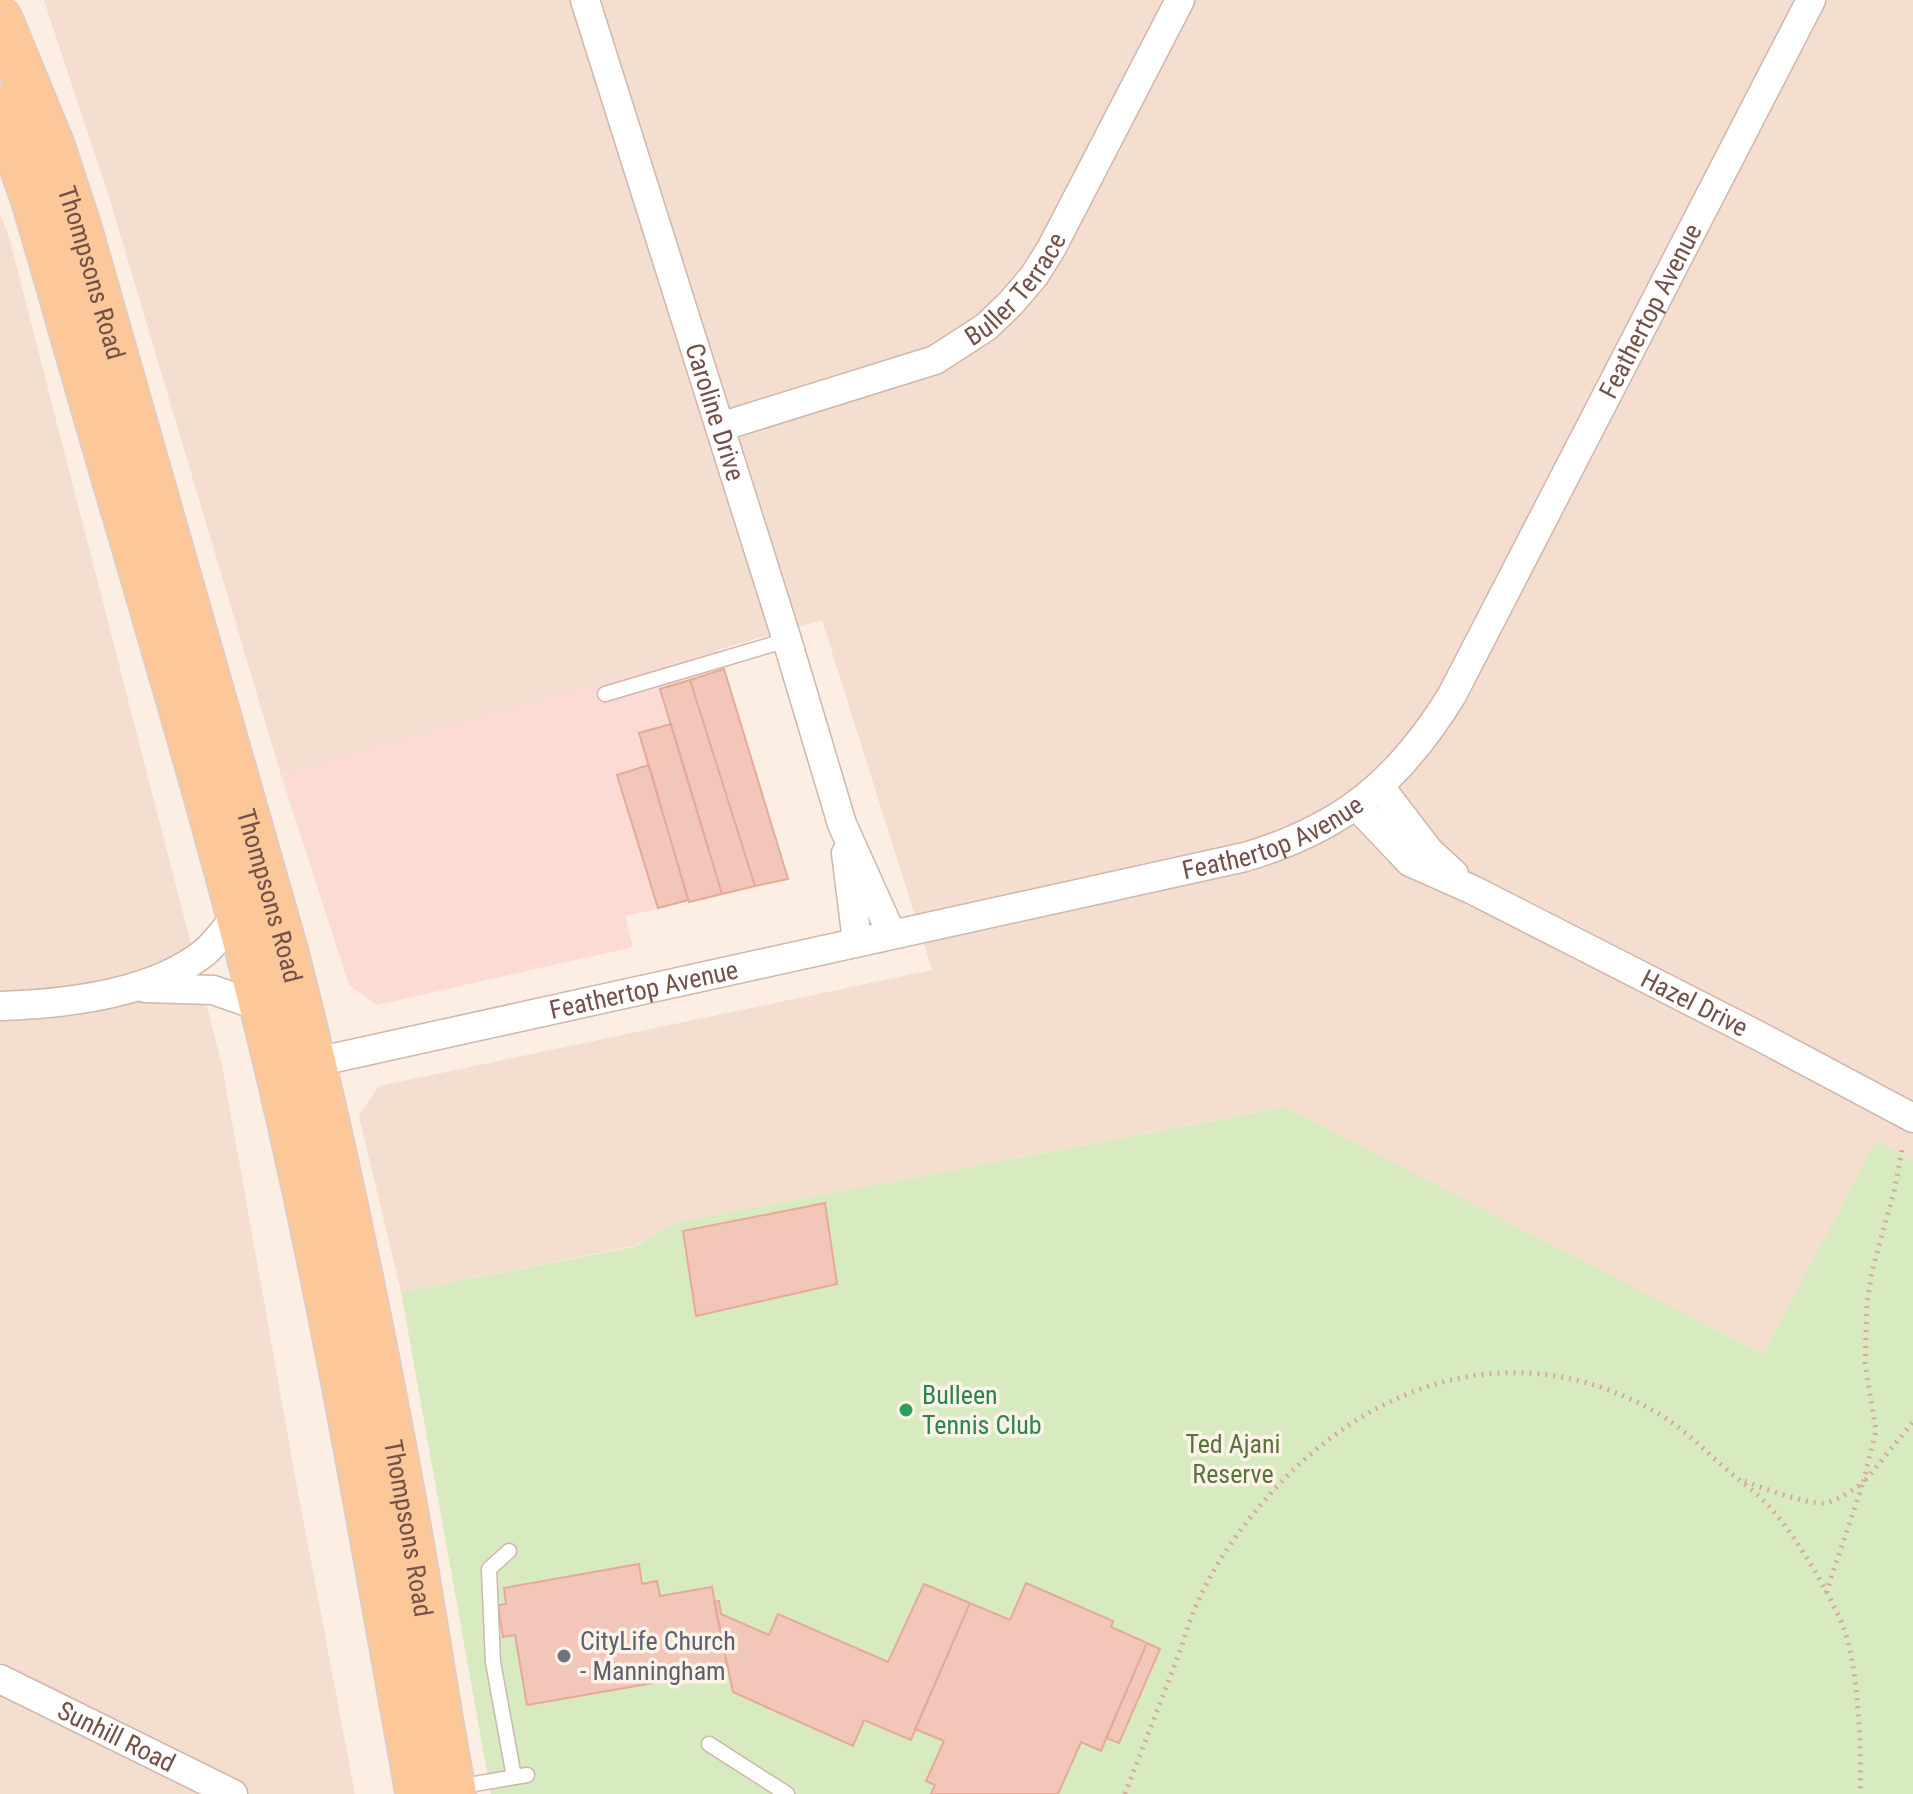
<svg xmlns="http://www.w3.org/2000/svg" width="1913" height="1794" font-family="'Roboto Condensed',sans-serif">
<rect width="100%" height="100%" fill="#fceee2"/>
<path fill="#f4ded0" d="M 44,0 L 1913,0 L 1913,1160 L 1876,1142 L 1763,1354 L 1284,1107 L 675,1223 L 634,1246 L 401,1292 L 359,1116 L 379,1086 L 932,970 L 822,620 L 281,775 L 109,197 Z
M 0,214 L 9,237 L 222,1065 L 295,1476 L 355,1794 L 0,1794 Z"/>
<path fill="#fddbd5" d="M 717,649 L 788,879 L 625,916 L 633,947 L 377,1005 L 349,985 L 281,775 Z"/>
<path fill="#d8eac0" d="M 1285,1107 L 1763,1354 L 1876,1141 L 1913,1160 L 1913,1794 L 491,1794 L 401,1292 L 634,1247 L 675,1223 Z"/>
<path fill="#f2c7b9" stroke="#e5aa99" stroke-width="2" d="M 724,669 L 788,879 L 755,886 L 690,680 Z
M 690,680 L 755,886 L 722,894 L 660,689 Z
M 671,724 L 722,894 L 689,902 L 639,733 Z
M 649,765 L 688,900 L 658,908 L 617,775 Z
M 825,1203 L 837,1284 L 696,1316 L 683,1231 Z
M 639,1564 L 642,1584 L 657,1581 L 660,1596 L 712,1587 L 728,1670 L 527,1705 L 515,1635 L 503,1637 L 498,1605 L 506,1604 L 504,1588 Z
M 1026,1583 L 1113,1621 L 1111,1627 L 1147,1643 L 1101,1751 L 1081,1742 L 1058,1794 L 931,1794 L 935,1785 L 926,1781 L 944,1741 L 915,1729 L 970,1603 L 1010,1620 Z
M 924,1584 L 970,1603 L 911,1740 L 864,1720 L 853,1746 L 733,1692 L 714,1602 L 719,1601 L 721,1614 L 769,1635 L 778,1614 L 888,1662 Z
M 1147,1643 L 1160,1649 L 1119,1743 L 1106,1738 Z"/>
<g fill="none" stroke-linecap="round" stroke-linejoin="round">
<defs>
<path id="service" d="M 605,694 L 787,640
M 509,1551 L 489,1569 L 493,1662 L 514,1777
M 709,1744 L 787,1794
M 457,1787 L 527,1775"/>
<g id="minor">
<path id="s1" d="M 585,0 L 787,640 L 842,824 L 891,933"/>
<path id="s2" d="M 720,427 L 935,360 L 986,327 L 1011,303 L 1034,276 L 1051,249 L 1180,0"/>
<path d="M 1380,787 L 1429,851 L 1454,874"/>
<path id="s3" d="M 1356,805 L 1410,862 L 1473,890 L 1759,1036 L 1913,1118"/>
<path d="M 846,853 L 857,941"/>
<path d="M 145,988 L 213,990 L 262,1007"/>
<path d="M 0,1006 C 64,1004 152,994 204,953 C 216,943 226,928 237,915"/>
<path id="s4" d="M 298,1066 L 1245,857 C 1343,828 1399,781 1452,695 L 1811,0"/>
<path id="s5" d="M 0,1679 L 233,1794"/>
</g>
<g id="primary">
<path id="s6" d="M 0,19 L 52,145 L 79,227 L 287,956 C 334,1140 372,1326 406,1513 C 423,1606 436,1701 454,1794"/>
<path d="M 0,107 L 32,195 L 55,273 C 130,540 215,806 279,1076 C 335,1313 375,1554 418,1794"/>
</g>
</defs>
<use href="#service" stroke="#d0b6ab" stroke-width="17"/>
<use href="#minor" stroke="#d0b6ab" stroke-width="31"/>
<use href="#primary" stroke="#d8cecc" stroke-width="47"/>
<path stroke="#d7aa9c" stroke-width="5" stroke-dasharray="2 6" stroke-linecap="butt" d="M 1745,1481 C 1761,1488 1807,1504 1823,1503 C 1838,1501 1851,1491 1863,1483 L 1876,1431 L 1865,1363 L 1867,1303 L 1872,1271 L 1894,1192 L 1902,1149
M 1826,1593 L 1863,1483 L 1913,1422
M 1125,1794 L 1182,1646 C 1199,1581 1243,1520 1290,1473 C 1393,1372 1530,1338 1659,1414 C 1684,1429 1703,1449 1725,1468 C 1741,1482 1760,1495 1774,1512 C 1798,1540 1829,1592 1843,1626 C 1858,1664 1862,1752 1860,1794"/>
<use href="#service" stroke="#fff" stroke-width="14"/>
<use href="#minor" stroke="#fff" stroke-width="28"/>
<use href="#primary" stroke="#fcc799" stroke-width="44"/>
</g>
<circle fill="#2e9e5b" stroke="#fff2e8" stroke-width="3" cx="906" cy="1410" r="8"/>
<circle fill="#6b7280" stroke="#fff2e8" stroke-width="3" cx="564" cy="1656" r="8"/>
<g text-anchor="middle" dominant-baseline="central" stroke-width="7" stroke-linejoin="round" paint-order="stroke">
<g font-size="26" fill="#745148" stroke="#fff2e8">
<text stroke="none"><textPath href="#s6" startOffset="270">Thompsons Road</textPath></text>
<text stroke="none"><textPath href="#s2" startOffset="334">Buller Terrace</textPath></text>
<text stroke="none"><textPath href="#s4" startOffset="1672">Feathertop Avenue</textPath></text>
<text stroke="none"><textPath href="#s1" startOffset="432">Caroline Drive</textPath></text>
<text stroke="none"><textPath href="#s4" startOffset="1002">Feathertop Avenue</textPath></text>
<text stroke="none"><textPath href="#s6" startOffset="918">Thompsons Road</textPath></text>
<text stroke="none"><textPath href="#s4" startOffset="354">Feathertop Avenue</textPath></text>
<text stroke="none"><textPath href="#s3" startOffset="396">Hazel Drive</textPath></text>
<text stroke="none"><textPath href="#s6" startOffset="1566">Thompsons Road</textPath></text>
<text stroke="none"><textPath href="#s5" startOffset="130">Sunhill Road</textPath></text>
</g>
<g font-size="26" fill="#27864d" stroke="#fff2e8" text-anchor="start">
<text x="922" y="1395">Bulleen<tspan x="922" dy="30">Tennis Club</tspan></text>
</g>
<g font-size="26" fill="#57743d" stroke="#fff2e8">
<text x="1233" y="1444">Ted Ajani<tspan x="1233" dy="30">Reserve</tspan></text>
</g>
<g font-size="26" fill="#5b616d" stroke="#fff2e8" text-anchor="start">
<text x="580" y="1641">CityLife Church<tspan x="580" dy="30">- Manningham</tspan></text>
</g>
</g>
</svg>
